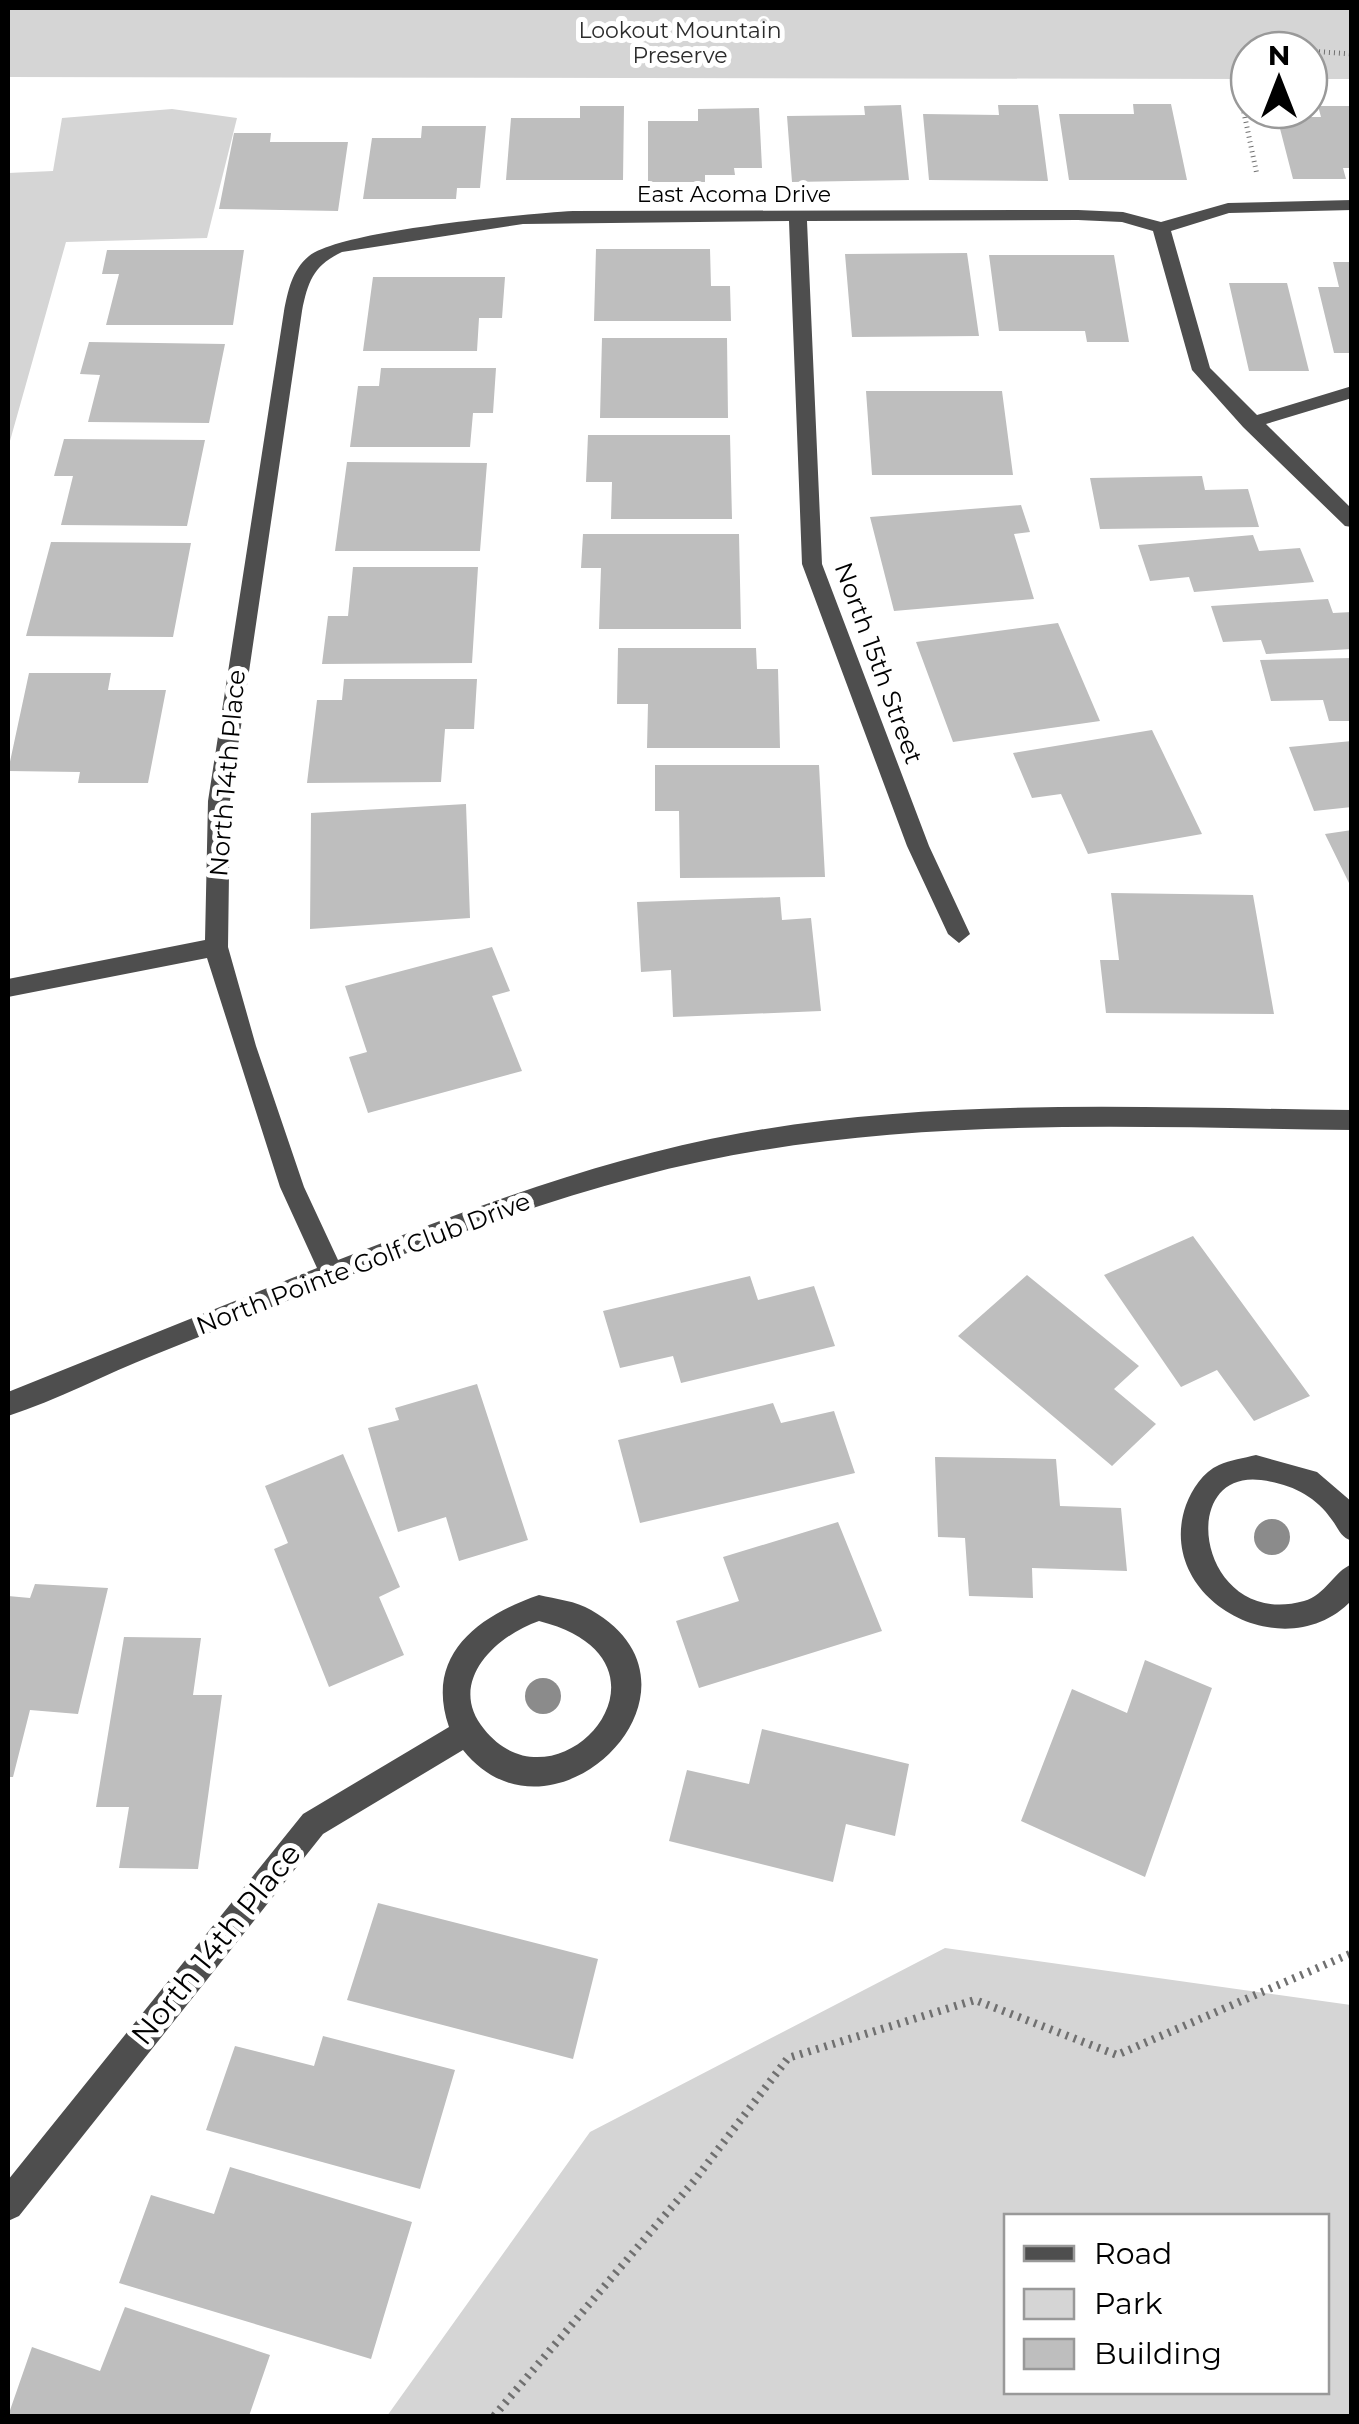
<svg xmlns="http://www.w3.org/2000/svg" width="1359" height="2424" font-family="Montserrat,sans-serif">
<rect width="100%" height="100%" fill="#fff"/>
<path fill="#d5d5d5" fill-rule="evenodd" d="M 8,8 L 1351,8 L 1351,79 L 1309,79 L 1309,50 L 1249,50 L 1249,79 L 8,77 Z
M 172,109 L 237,118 L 207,238 L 66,242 L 8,448 L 8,173 L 53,171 L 62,118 Z
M 945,1948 L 1351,2005 L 1351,2416 L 387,2416 L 590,2132 ZM 1326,2216 L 1326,2392 L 1006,2392 L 1006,2216 Z"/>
<path fill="#bebebe" d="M 1133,104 L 1171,104 L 1187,180 L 1069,180 L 1059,114 L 1134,114 Z
M 901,105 L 909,180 L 792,182 L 787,116 L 865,115 L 864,106 Z
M 998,105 L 1038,105 L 1048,181 L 929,180 L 923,114 L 999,115 Z
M 580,106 L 624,106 L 623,180 L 506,180 L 511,118 L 580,118 Z
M 1318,106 L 1352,106 L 1352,168 L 1343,168 L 1346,179 L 1293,179 L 1277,117 L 1321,117 Z
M 759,108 L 762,168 L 734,168 L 735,175 L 705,175 L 705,182 L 648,182 L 648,121 L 698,121 L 698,109 Z
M 422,126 L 486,126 L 480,188 L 457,188 L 456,199 L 363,199 L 372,138 L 421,138 Z
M 234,133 L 271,133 L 270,142 L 348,142 L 338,211 L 219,209 Z
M 596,249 L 710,249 L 711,286 L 730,286 L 731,321 L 594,321 Z
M 107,250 L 244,250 L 233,325 L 106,325 L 119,274 L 102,274 Z
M 967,253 L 979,336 L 852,337 L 845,254 Z
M 989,255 L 1114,255 L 1129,342 L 1087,342 L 1085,331 L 999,331 Z
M 1333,262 L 1352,262 L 1352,353 L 1334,353 L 1318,287 L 1339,287 Z
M 373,277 L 505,277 L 502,318 L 479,318 L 477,351 L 363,351 Z
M 1229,283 L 1287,283 L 1309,371 L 1249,371 Z
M 602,338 L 727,338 L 728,418 L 600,418 Z
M 89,342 L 225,344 L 209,423 L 88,422 L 100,375 L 80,374 Z
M 381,368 L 496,368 L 493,413 L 473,413 L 470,447 L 350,447 L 358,386 L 379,386 Z
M 866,391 L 1002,391 L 1013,475 L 872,475 Z
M 588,435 L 730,435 L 732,519 L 611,519 L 612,482 L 586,482 Z
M 64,439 L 205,440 L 187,526 L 61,525 L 73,476 L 54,476 Z
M 347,462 L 487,463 L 480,551 L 335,551 Z
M 1202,476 L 1205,490 L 1248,489 L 1259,527 L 1100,529 L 1090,478 Z
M 1021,505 L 1030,532 L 1014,534 L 1034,599 L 894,611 L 870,517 Z
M 583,534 L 739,534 L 741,629 L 599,629 L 601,568 L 581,568 Z
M 1253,535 L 1259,551 L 1300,548 L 1314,582 L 1194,592 L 1189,577 L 1150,581 L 1138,545 Z
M 51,542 L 191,543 L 173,637 L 26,636 Z
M 353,567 L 478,567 L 472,663 L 322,664 L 328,616 L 348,616 Z
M 1328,599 L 1333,613 L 1352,612 L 1352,649 L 1266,654 L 1261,640 L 1223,642 L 1211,606 Z
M 1058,623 L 1100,721 L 953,742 L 916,642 Z
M 618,648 L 756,648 L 757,669 L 778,669 L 780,748 L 647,748 L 648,704 L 617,704 Z
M 1352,658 L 1352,721 L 1329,721 L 1323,700 L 1271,701 L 1260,660 Z
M 29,673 L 111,673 L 108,690 L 166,690 L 148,783 L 78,783 L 80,772 L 8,771 Z
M 344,679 L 477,679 L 474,729 L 445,729 L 441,782 L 307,783 L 317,700 L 342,700 Z
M 1152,730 L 1202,834 L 1088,854 L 1061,794 L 1032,798 L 1013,753 Z
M 1352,741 L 1352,807 L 1314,811 L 1289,747 Z
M 655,765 L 819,765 L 825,877 L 680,878 L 679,811 L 655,811 Z
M 466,804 L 470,918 L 310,929 L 311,813 Z
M 1352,830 L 1352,882 L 1349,883 L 1325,834 Z
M 1111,893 L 1253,895 L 1274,1014 L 1106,1013 L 1100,960 L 1119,960 Z
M 780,897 L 782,920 L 811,918 L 821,1011 L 673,1017 L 671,970 L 641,972 L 637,902 Z
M 492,947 L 510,991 L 492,996 L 522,1071 L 368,1113 L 349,1057 L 367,1052 L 345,986 Z
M 1193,1236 L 1310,1396 L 1254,1421 L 1217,1370 L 1181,1387 L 1104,1275 Z
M 1027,1275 L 1139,1366 L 1114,1389 L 1156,1424 L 1112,1466 L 958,1336 Z
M 750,1276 L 758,1300 L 814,1286 L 835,1346 L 681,1383 L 673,1356 L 620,1368 L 603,1311 Z
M 477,1384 L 528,1540 L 459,1561 L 446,1517 L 398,1532 L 368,1428 L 399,1420 L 395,1408 Z
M 773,1403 L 781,1423 L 834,1411 L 855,1473 L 640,1523 L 618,1440 Z
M 343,1454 L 400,1587 L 379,1597 L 404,1655 L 329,1687 L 274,1549 L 288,1543 L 265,1486 Z
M 935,1457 L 1056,1459 L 1060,1506 L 1121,1508 L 1127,1571 L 1032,1568 L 1033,1598 L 969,1596 L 965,1538 L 938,1537 Z
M 838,1522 L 882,1631 L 699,1688 L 676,1621 L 739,1601 L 723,1557 Z
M 35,1584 L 108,1588 L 78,1714 L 30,1710 L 13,1777 L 8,1777 L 8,1596 L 30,1598 Z
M 124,1637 L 201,1638 L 193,1695 L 222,1695 L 198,1869 L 119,1868 L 129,1807 L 96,1807 Z
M 1145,1660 L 1212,1688 L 1145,1877 L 1021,1821 L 1072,1689 L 1127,1713 Z
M 762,1729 L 909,1764 L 895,1836 L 846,1824 L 833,1882 L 669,1841 L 687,1770 L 749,1784 Z
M 378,1903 L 598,1959 L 573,2059 L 347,2000 Z
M 323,2036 L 455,2070 L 420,2189 L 206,2130 L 235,2046 L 314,2066 Z
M 230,2167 L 412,2222 L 371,2359 L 119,2283 L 151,2195 L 214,2214 Z
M 125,2307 L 270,2355 L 249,2416 L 8,2416 L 32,2347 L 100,2371 Z"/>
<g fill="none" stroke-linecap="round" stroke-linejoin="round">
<path stroke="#707070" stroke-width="5" stroke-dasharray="1 4" stroke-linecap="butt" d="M 1309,51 L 1352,54
M 1249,70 L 1239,89 L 1257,175"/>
<path stroke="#707070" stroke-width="8" stroke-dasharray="2.5 6" stroke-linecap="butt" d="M 494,2416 L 694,2181 L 788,2058 L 975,2000 L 1117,2055 L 1352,1953"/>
<path fill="#4e4e4e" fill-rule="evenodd" d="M 1352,200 L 1352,210 L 1229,213 L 1171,231 L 1210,368 L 1257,415 L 1352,386 L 1352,398 L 1266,424 L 1352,509 L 1352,527 L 1345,526 L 1243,427 L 1192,370 L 1153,231 L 1122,222 L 1078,220 L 807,221 L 822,564 L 929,846 L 970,934 L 959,943 L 948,934 L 907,846 L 802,564 L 789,221 L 523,224 L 342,252 C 314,265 308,281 302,311 L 230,801 L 228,947 L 256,1046 L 304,1187 L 338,1260 C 469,1209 602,1158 741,1133 C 943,1097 1148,1108 1352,1110 L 1352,1130 C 1112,1127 870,1114 637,1177 C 471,1221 313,1291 154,1355 C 106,1374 57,1400 8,1416 L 8,1392 L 317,1268 L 280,1187 L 207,958 L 8,997 L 8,979 L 205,940 L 208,801 L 284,311 C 288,291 292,270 309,256 C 342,230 524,214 573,211 L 1078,210 L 1123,212 L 1161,222 L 1228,203 Z
M 1256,1455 L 1317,1472 L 1352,1502 L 1352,1541 C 1340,1537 1339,1529 1332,1520 C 1315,1495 1290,1484 1261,1480 C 1174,1469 1199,1630 1304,1601 C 1326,1595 1333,1572 1352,1564 L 1352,1600 C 1285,1671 1153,1599 1186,1505 C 1192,1489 1203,1472 1219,1465 C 1230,1460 1244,1458 1256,1455 Z
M 539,1595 C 556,1599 576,1601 591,1610 C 728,1688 552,1862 463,1750 L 323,1834 L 19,2216 L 8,2221 L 8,2180 L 303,1814 L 449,1727 C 424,1655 478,1616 539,1595 ZM 539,1621 C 697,1661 557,1821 484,1729 C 446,1683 495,1636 539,1621 Z"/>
</g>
<g fill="#8b8b8b">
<circle cx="1272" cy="1537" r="18"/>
<circle cx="543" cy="1696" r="18"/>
</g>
<g text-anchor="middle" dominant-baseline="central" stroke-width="10" stroke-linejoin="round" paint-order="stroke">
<g font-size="22" fill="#2c2c2c" stroke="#fff">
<text x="680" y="30">Lookout Mountain<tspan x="680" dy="25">Preserve</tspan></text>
</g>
<g font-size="22" fill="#000" stroke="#fff">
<text x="734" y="194">East Acoma Drive</text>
</g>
<g font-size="25" fill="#000" stroke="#fff">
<text transform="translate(879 663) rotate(70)">North 15th Street</text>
<text transform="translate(227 773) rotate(-85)">North 14th Place</text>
<text transform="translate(363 1263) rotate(-21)">North Pointe Golf Club Drive</text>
</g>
<g font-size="30" fill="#000" stroke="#fff">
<text transform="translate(216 1944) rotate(-51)">North 14th Place</text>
</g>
</g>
<rect width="1359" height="2424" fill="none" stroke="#000000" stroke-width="20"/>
<rect x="1004" y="2214" width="325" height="180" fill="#ffffff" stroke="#999999" stroke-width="2.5"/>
<rect x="1024" y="2246" width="50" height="15" fill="#4e4e4e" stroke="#999999" stroke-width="2.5"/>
<text x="1094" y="2264" font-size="30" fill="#000000">Road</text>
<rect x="1024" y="2289" width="50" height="30" fill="#d5d5d5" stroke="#999999" stroke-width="2.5"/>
<text x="1094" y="2314" font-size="30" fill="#000000">Park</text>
<rect x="1024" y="2339" width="50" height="30" fill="#bebebe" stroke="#999999" stroke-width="2.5"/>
<text x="1094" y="2364" font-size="30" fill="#000000">Building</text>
<g transform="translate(1279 80)"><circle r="48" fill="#ffffff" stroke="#999999" stroke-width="2.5"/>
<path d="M0-8L18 38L0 25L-18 38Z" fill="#000000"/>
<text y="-15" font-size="28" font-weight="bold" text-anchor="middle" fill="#000000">N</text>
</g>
</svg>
